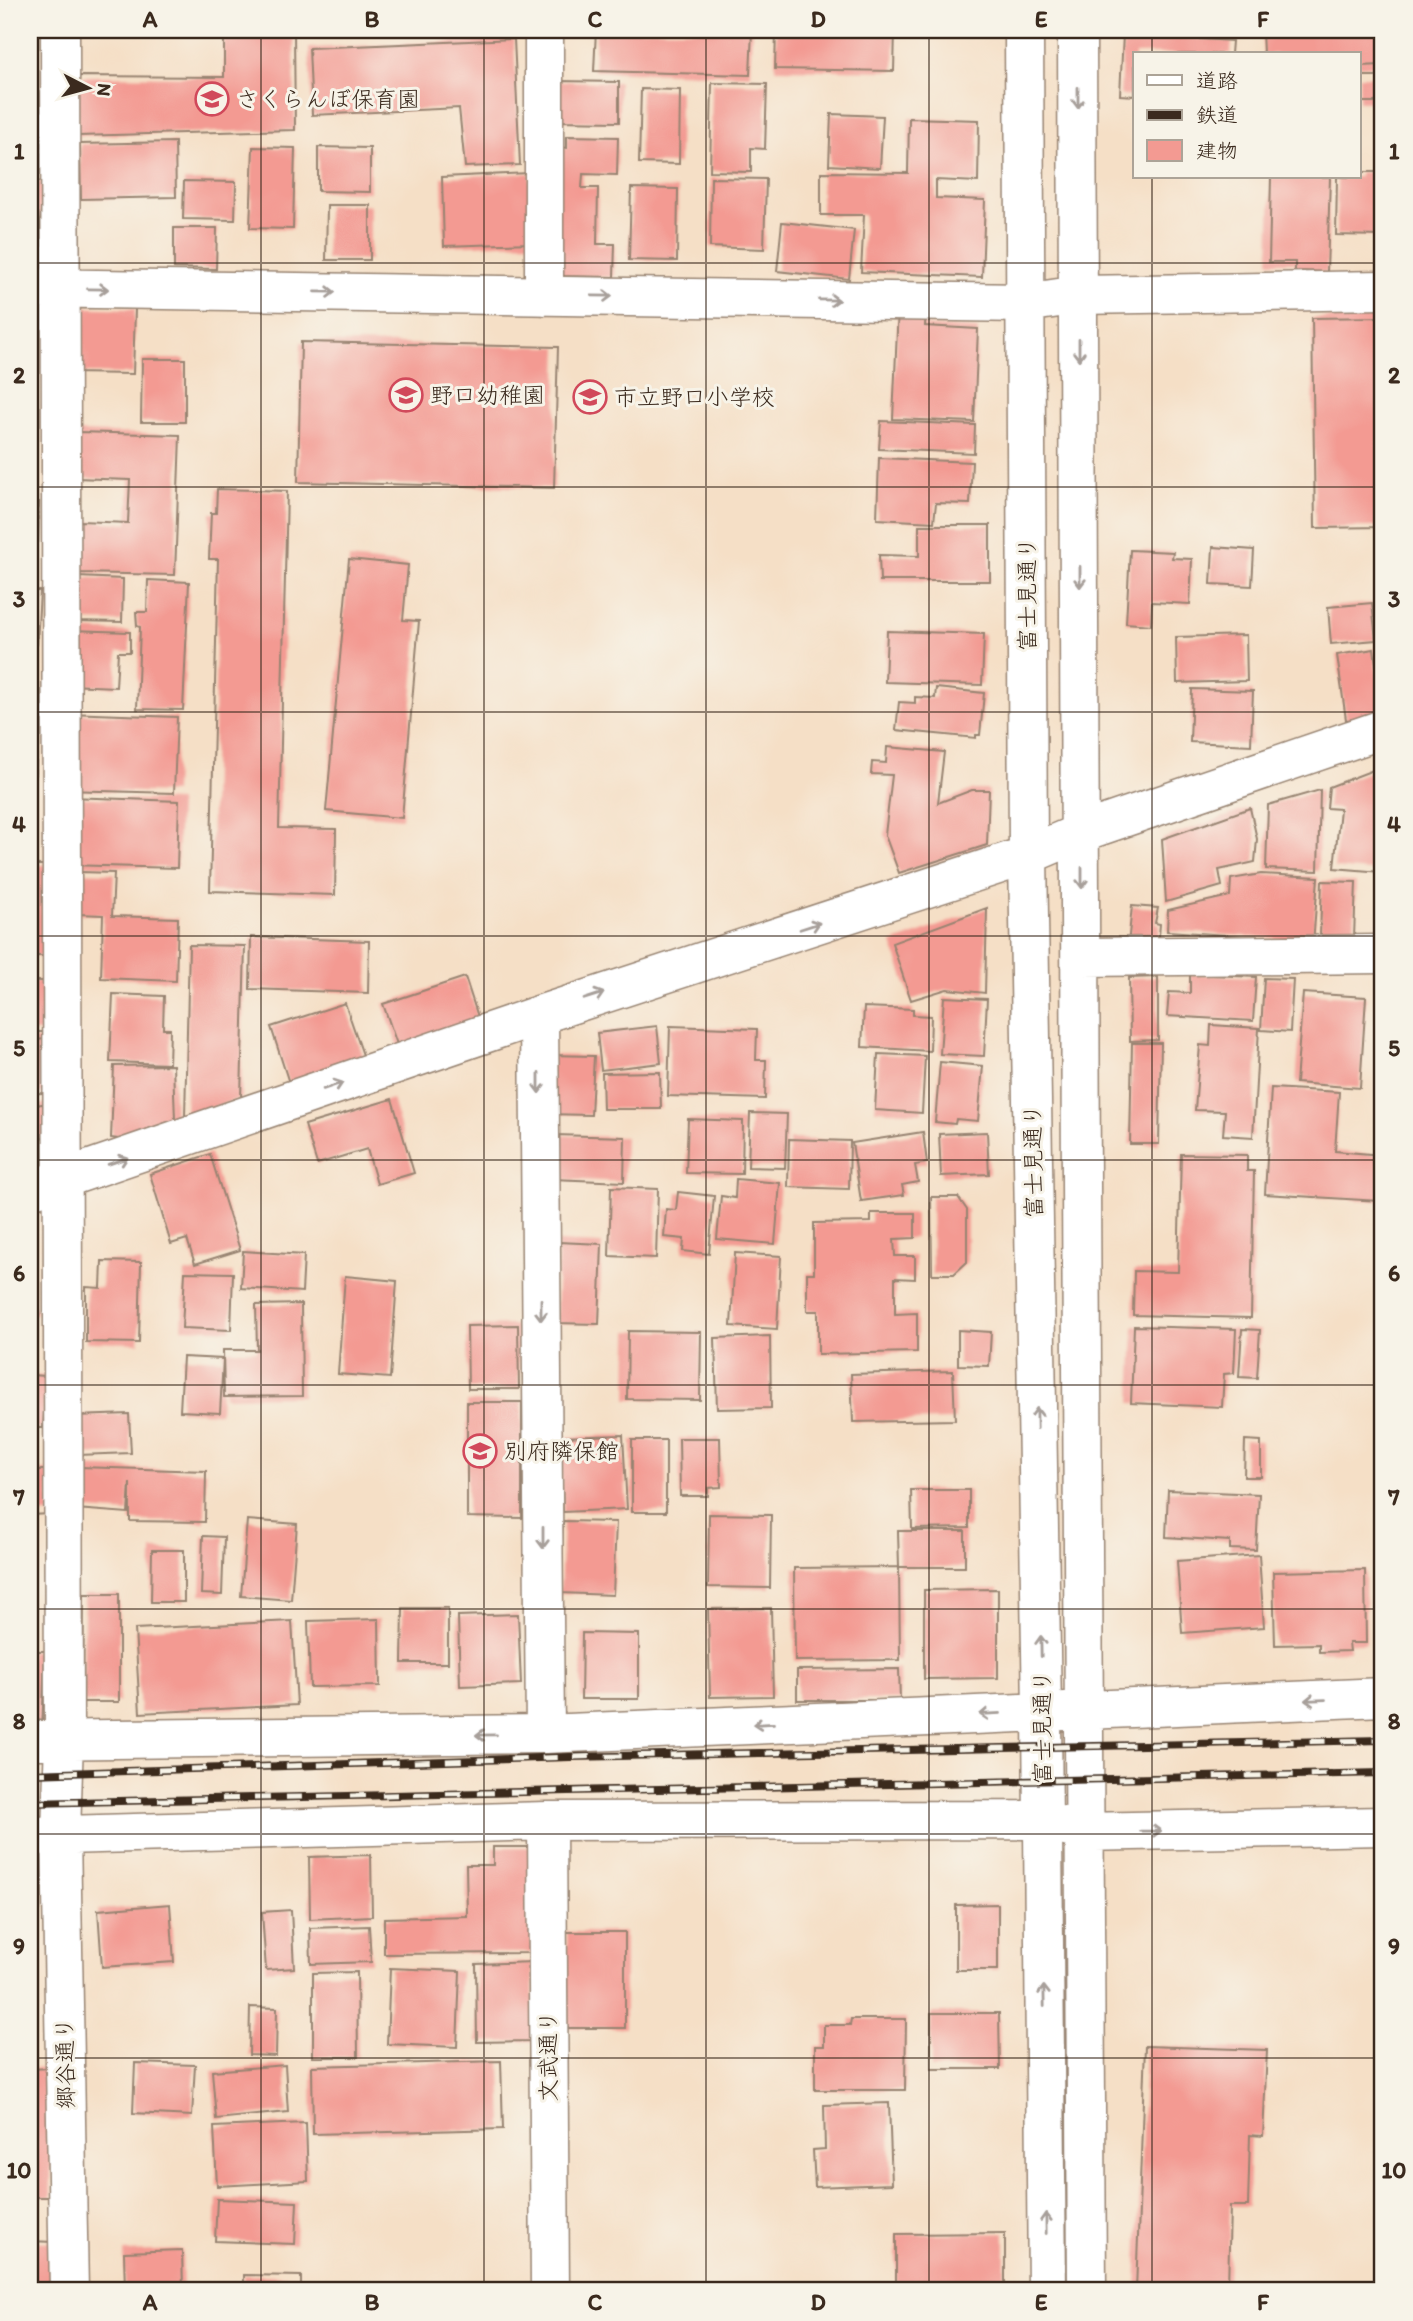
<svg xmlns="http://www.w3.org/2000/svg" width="1413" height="2321" font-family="Itim,'Klee One',sans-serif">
<rect width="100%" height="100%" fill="#f7f3e8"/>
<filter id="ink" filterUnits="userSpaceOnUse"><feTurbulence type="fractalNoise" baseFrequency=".0143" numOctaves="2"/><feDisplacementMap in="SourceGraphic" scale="14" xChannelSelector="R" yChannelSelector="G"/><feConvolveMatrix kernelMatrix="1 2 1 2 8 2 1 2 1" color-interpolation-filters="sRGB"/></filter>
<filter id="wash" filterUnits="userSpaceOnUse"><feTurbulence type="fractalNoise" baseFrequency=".00686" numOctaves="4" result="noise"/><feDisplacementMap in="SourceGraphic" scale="28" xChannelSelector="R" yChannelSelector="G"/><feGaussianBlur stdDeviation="1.57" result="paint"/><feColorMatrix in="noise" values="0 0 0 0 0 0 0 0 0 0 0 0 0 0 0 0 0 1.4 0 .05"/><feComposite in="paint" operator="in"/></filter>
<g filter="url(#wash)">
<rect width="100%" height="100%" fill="#f5dfc6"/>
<g id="blocks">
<path fill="#f39a92" d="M 224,30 L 294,30 L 295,130 L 78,136 L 78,76 L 224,77 Z
M 596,30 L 752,30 L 750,75 L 594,71 Z
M 776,30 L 895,30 L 894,71 L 775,69 Z
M 1262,30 L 1383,30 L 1383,65 L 1359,66 L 1359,54 L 1263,54 Z
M 1123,34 L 1232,41 L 1231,54 L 1135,54 L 1135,96 L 1120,95 Z
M 514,39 L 520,165 L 465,167 L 459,108 L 312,115 L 309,48 Z
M 1359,76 L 1383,76 L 1383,102 L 1359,102 Z
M 558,81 L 619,82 L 619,122 L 557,121 Z
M 712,83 L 767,84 L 765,149 L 751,148 L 751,172 L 710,171 Z
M 641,89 L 680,90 L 679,164 L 639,163 Z
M 831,114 L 883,116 L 880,168 L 829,165 Z
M 909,118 L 979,120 L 978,182 L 936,180 L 936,198 L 985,200 L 982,277 L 861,272 L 864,215 L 821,215 L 821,172 L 908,173 Z
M 567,136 L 618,137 L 617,175 L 583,174 L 582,188 L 598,188 L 597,244 L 615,244 L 614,277 L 555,276 L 558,147 L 567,148 Z
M 175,142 L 176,197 L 81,199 L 80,144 Z
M 253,147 L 295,148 L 293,229 L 250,228 Z
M 318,147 L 370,148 L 370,192 L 318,191 Z
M 1359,172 L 1383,172 L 1383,236 L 1336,235 L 1337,177 L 1359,177 Z
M 530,173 L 532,243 L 444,246 L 442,177 Z
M 1271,177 L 1330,177 L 1327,272 L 1295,271 L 1295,262 L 1269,262 Z
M 711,178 L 766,179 L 764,249 L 710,247 Z
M 30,181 L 43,182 L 36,276 L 30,276 Z
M 184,181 L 236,182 L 235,220 L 183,219 Z
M 631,188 L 678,189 L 677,261 L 629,260 Z
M 327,205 L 370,205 L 370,260 L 326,260 Z
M 782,222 L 854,230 L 849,279 L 777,271 Z
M 174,228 L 217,228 L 216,269 L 174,268 Z
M 30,305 L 39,305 L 33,461 L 30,461 Z
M 73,307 L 135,309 L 133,374 L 71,373 Z
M 898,308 L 926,309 L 925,326 L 978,329 L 974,422 L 893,419 Z
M 1383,317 L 1383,527 L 1315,528 L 1312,318 Z
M 301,342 L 558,347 L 554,488 L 298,482 Z
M 142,359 L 185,359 L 185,422 L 141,422 Z
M 881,421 L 975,425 L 974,453 L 879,449 Z
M 78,432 L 180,435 L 175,575 L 78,573 L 80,521 L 128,523 L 130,480 L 76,478 Z
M 879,458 L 972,462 L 970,504 L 936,503 L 934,522 L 877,519 Z
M 217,489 L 287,491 L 279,828 L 336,829 L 335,895 L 210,891 L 218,559 L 209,559 L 211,513 L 216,513 Z
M 30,502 L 39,502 L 38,542 L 30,542 Z
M 919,525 L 990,525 L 990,581 L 880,581 L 879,555 L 919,556 Z
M 1213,547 L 1254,550 L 1252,586 L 1211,584 Z
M 1130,550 L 1173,552 L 1172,558 L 1192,559 L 1190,604 L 1152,602 L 1151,625 L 1126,623 Z
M 349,559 L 408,565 L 403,620 L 419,621 L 402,818 L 326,811 Z
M 78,577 L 123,579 L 122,622 L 76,621 Z
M 148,580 L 189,582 L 183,710 L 137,709 L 140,627 L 137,626 L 136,612 L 147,612 Z
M 30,591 L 40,591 L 37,644 L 30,643 Z
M 1372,603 L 1376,640 L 1331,644 L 1328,607 Z
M 70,630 L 130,632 L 130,652 L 118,652 L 116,687 L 68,685 Z
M 887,631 L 984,634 L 982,685 L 885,682 Z
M 1246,635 L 1247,681 L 1177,683 L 1176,637 Z
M 1374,649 L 1383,715 L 1346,720 L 1337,655 Z
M 936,688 L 984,693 L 980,735 L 976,735 L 976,738 L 896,730 L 899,702 L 915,703 L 915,697 L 935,698 Z
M 1192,689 L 1253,691 L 1251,745 L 1190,742 Z
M 67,713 L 177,717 L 174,793 L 64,790 Z
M 30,720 L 38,721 L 35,781 L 30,781 Z
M 887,747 L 944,752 L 938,803 L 972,790 L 989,790 L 987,845 L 899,873 L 885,835 L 892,775 L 871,774 L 872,762 L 886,763 Z
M 1381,767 L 1381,872 L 1334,868 L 1340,809 L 1327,808 L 1329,787 Z
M 1320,790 L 1318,871 L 1266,869 L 1268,805 Z
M 69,797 L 179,801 L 177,868 L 67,865 Z
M 1250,808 L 1257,839 L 1255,862 L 1219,870 L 1222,886 L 1166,902 L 1162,839 Z
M 30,865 L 49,865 L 51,956 L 30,956 Z
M 80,872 L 114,873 L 112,916 L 178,918 L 176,981 L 101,978 L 103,915 L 79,914 Z
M 1261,874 L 1318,877 L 1313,945 L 1273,938 L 1167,931 L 1168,910 L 1230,896 L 1231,879 Z
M 1322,881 L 1356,882 L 1354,938 L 1320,936 Z
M 1132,906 L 1158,908 L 1155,923 L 1160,924 L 1158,948 L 1128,945 Z
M 987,908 L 985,993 L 947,989 L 911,1000 L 892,943 Z
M 251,937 L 369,941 L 368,993 L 250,989 Z
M 189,945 L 245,946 L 241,1098 L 185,1117 Z
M 1190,974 L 1256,977 L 1253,1021 L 1167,1016 L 1169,992 L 1190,993 Z
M 465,977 L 481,1026 L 400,1053 L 383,1004 Z
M 1158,977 L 1158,1040 L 1130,1041 L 1129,978 Z
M 1264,978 L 1293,979 L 1290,1032 L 1261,1030 Z
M 30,981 L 44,981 L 44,1032 L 30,1032 Z
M 1303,993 L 1366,997 L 1360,1088 L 1296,1083 Z
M 113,994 L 164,996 L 163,1029 L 170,1029 L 169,1064 L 110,1062 Z
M 944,997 L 987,999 L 984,1056 L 940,1054 Z
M 345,1003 L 364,1058 L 289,1083 L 271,1027 Z
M 864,1007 L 913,1009 L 913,1015 L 931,1016 L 930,1051 L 862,1047 Z
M 1211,1025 L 1259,1028 L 1253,1137 L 1223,1135 L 1225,1111 L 1195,1110 L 1200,1045 L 1210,1046 Z
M 657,1026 L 661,1063 L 601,1070 L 597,1033 Z
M 670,1026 L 757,1029 L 756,1060 L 766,1060 L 765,1099 L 668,1096 Z
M 50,1039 L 54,1092 L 30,1094 L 30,1040 Z
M 1132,1043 L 1161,1043 L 1159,1144 L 1130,1144 Z
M 878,1054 L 925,1056 L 922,1113 L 875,1110 Z
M 548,1055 L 594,1056 L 591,1115 L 546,1114 Z
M 940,1062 L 983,1066 L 978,1121 L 956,1119 L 955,1124 L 935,1122 Z
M 173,1065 L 175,1120 L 140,1142 L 111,1138 L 114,1066 Z
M 660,1072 L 661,1109 L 603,1109 L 602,1073 Z
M 1271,1088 L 1339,1092 L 1335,1151 L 1382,1155 L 1379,1201 L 1265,1194 Z
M 392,1099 L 414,1173 L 377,1184 L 367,1149 L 317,1164 L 305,1125 Z
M 48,1103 L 54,1136 L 32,1139 L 30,1106 Z
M 750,1113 L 787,1114 L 785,1168 L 748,1167 Z
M 688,1119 L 743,1121 L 742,1174 L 686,1173 Z
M 923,1132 L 927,1163 L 915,1165 L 918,1182 L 902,1185 L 904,1195 L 861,1201 L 852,1143 Z
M 987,1132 L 989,1174 L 941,1176 L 939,1134 Z
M 555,1135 L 625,1137 L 624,1182 L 553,1179 Z
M 789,1139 L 850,1141 L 849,1189 L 788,1187 Z
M 210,1154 L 240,1250 L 195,1264 L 187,1239 L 171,1244 L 150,1174 Z
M 1181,1154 L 1247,1155 L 1247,1171 L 1254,1171 L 1251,1318 L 1133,1315 L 1134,1271 L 1178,1272 Z
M 736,1179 L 780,1183 L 775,1244 L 717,1239 L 721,1196 L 735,1198 Z
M 611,1187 L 658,1189 L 656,1258 L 609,1256 Z
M 678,1192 L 714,1196 L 709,1254 L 683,1251 L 684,1239 L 664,1237 L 666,1209 L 676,1210 Z
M 931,1197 L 958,1197 L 967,1210 L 967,1262 L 954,1274 L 932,1274 Z
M 871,1213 L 915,1213 L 915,1238 L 894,1239 L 895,1256 L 915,1256 L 915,1279 L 895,1278 L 895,1314 L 917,1313 L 917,1352 L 818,1354 L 818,1311 L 807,1311 L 807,1273 L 814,1273 L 814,1223 L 871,1222 Z
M 558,1242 L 602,1244 L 599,1324 L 556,1323 Z
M 243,1251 L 304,1255 L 302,1292 L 241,1288 Z
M 735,1253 L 781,1256 L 777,1329 L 731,1326 Z
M 102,1261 L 141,1262 L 139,1343 L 86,1342 L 86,1287 L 101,1288 Z
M 185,1272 L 233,1273 L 231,1330 L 182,1328 Z
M 345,1276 L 397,1281 L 390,1378 L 338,1374 Z
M 30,1295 L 37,1313 L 30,1316 Z
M 301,1304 L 302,1396 L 224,1397 L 223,1350 L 257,1350 L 256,1305 Z
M 518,1325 L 519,1389 L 468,1389 L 467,1326 Z
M 1134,1326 L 1236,1329 L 1234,1373 L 1224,1374 L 1222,1407 L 1131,1403 Z
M 1242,1329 L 1260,1330 L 1257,1378 L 1239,1377 Z
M 958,1330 L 991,1332 L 989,1366 L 958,1365 Z
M 628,1331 L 701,1332 L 700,1400 L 627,1399 Z
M 770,1336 L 771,1408 L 717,1409 L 715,1338 Z
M 183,1357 L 223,1359 L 220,1413 L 180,1411 Z
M 953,1371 L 955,1420 L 853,1422 L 851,1374 Z
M 30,1375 L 46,1376 L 43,1428 L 30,1428 Z
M 467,1402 L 522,1402 L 522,1518 L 467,1517 Z
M 129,1414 L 131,1453 L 78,1455 L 76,1416 Z
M 623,1435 L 627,1509 L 563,1512 L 560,1437 Z
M 679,1438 L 720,1438 L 721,1487 L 708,1488 L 708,1496 L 680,1496 Z
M 632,1440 L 666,1440 L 666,1512 L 632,1512 Z
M 1245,1440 L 1261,1441 L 1261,1477 L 1244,1477 Z
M 79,1467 L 206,1471 L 205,1522 L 130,1521 L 130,1483 L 128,1513 L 76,1509 Z
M 30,1470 L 49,1470 L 50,1514 L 30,1515 Z
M 911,1490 L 969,1490 L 969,1528 L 912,1529 Z
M 1168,1490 L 1259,1494 L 1256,1550 L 1230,1549 L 1230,1541 L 1166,1537 Z
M 709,1514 L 771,1515 L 770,1588 L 708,1587 Z
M 247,1520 L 297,1524 L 291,1600 L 241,1596 Z
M 563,1521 L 616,1522 L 613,1595 L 560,1593 Z
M 898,1531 L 965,1531 L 965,1567 L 899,1567 Z
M 203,1536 L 224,1537 L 222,1595 L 201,1594 Z
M 152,1550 L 184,1550 L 184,1602 L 151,1602 Z
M 1259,1555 L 1264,1627 L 1182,1633 L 1177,1561 Z
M 899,1567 L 900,1660 L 795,1661 L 794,1568 Z
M 1365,1570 L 1366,1643 L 1349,1643 L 1350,1651 L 1319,1652 L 1319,1644 L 1275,1645 L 1273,1572 Z
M 998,1589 L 998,1678 L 924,1679 L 924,1590 Z
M 84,1594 L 119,1594 L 119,1702 L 83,1702 Z
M 403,1608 L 448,1608 L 448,1663 L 402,1663 Z
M 771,1608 L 773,1696 L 710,1697 L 708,1609 Z
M 518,1614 L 521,1684 L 460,1686 L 458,1616 Z
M 379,1619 L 380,1686 L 310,1687 L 308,1621 Z
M 292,1621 L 297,1705 L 140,1713 L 135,1629 Z
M 582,1633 L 639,1634 L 639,1699 L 581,1699 Z
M 30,1651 L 45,1651 L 42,1734 L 30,1733 Z
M 899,1669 L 900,1700 L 797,1700 L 797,1670 Z
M 493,1847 L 531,1847 L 532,1953 L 384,1954 L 384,1918 L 467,1916 L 466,1865 L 493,1865 Z
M 371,1855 L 372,1916 L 310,1919 L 309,1857 Z
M 170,1904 L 174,1962 L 102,1967 L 98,1910 Z
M 998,1904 L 998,1970 L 956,1970 L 956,1905 Z
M 291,1910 L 294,1968 L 266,1970 L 262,1912 Z
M 369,1926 L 371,1962 L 311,1964 L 310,1928 Z
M 567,1932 L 625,1932 L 625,2028 L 567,2028 Z
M 533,1962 L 534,2041 L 477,2042 L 476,1964 Z
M 390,1968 L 460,1971 L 457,2047 L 387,2044 Z
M 357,1972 L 358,2057 L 313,2057 L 313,1973 Z
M 250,2007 L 277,2008 L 276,2056 L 249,2055 Z
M 931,2013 L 999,2013 L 1000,2069 L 931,2069 Z
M 851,2019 L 906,2019 L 905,2090 L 815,2090 L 815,2046 L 824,2046 L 824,2025 L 850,2025 Z
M 1145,2046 L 1267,2050 L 1263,2136 L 1250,2135 L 1248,2206 L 1230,2206 L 1228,2288 L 1242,2289 L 1242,2291 L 1136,2291 Z
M 501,2061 L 503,2129 L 313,2134 L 312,2066 Z
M 135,2063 L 195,2065 L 192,2116 L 133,2113 Z
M 285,2065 L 288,2112 L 216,2119 L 212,2071 Z
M 52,2068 L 51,2197 L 30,2197 L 30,2069 Z
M 889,2103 L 892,2184 L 815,2187 L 813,2150 L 825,2149 L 824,2105 Z
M 306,2123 L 308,2181 L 217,2186 L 214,2127 Z
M 217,2199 L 297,2202 L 295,2244 L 215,2241 Z
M 1005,2233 L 1005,2288 L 896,2289 L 896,2234 Z
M 30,2241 L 53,2242 L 52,2291 L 30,2291 Z
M 182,2250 L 183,2289 L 125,2291 L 124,2252 Z
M 244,2275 L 301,2276 L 301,2291 L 244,2291 Z"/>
</g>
</g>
<g filter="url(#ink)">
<use href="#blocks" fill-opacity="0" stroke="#988472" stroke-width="2"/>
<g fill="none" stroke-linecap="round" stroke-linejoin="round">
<defs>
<path id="minor" d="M 60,30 L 64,1739 L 61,1834 L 69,2291
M 1024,30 L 1028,855 L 1042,1712 L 1047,2291
M 1077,30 C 1082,784 1079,1537 1087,2291
M 30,288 L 1025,303 L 1079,295 L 1383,290
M 544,296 L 544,30
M 1082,957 L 1383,954
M 539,1015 L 545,1734
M 30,1190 L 539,1015 L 1028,855 L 1082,832 L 1383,729
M 30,1740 L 545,1734 L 1383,1697
M 547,1821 L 550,2291
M 30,1836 L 547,1821 L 1042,1820 L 1083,1832 L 1383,1826"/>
</defs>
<use href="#minor" stroke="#988472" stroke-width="41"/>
<use href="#minor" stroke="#fff" stroke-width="38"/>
<defs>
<path id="rail" d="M 30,1774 L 570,1757 L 1383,1740
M 30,1803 L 1383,1773"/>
</defs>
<use href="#rail" stroke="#3b2a1e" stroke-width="8"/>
<use href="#rail" stroke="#f7f3e8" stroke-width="5" stroke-dasharray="16" stroke-linecap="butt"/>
</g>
<defs><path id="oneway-shaft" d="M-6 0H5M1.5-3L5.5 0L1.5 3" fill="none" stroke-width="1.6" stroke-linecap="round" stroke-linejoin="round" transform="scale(1.75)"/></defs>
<g stroke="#a79f9a">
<use href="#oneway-shaft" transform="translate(1078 98) rotate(90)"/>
<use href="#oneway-shaft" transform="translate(98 289) rotate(1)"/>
<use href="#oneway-shaft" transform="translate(325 292) rotate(1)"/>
<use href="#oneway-shaft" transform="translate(602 296) rotate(1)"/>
<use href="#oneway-shaft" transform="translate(829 300) rotate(1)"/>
<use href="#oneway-shaft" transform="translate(1079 350) rotate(90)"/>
<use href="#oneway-shaft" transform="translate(1080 577) rotate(90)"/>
<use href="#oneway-shaft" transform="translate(1082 878) rotate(90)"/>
<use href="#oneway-shaft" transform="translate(810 926) rotate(-18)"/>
<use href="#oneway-shaft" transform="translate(594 996) rotate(-18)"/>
<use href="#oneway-shaft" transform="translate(539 1083) rotate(90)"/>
<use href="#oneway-shaft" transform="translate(333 1086) rotate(-19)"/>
<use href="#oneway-shaft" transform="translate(118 1161) rotate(-19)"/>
<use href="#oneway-shaft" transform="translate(541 1310) rotate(90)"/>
<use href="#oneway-shaft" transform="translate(1037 1418) rotate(-91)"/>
<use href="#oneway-shaft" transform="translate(543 1538) rotate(90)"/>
<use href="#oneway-shaft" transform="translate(1041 1646) rotate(-91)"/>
<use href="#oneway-shaft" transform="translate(1315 1700) rotate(178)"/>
<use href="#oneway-shaft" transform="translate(990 1714) rotate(177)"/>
<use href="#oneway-shaft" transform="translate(763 1724) rotate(177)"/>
<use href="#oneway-shaft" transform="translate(486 1735) rotate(179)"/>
<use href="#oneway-shaft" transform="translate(1151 1831) rotate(-1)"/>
<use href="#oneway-shaft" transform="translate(1044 1996) rotate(-91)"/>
<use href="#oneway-shaft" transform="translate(1046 2223) rotate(-91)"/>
</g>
</g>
<path fill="none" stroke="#3b2a1e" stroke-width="2" stroke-opacity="0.55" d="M 261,30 L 261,2291M 484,30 L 484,2291M 706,30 L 706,2291M 929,30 L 929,2291M 1152,30 L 1152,54M 1152,177 L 1152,2291M 30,263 L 1383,263M 30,487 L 1383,487M 30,712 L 1383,712M 30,936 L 1383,936M 30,1160 L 1383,1160M 30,1385 L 1383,1385M 30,1609 L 1383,1609M 30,1834 L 1383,1834M 30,2058 L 1383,2058"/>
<defs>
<symbol id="school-ring" viewBox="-11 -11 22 22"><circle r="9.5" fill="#f7f3e8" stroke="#d1495b" stroke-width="1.5"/><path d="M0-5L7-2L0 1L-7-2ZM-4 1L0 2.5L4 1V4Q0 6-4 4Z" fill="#d1495b"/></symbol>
</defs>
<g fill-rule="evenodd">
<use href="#school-ring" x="193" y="80" width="38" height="38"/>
<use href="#school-ring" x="387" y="376" width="38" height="38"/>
<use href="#school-ring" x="571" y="378" width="38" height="38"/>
<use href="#school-ring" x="461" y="1432" width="38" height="38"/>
</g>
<g text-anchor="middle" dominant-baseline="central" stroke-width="6" stroke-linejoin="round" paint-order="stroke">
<g font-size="23" fill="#3b2a1e" stroke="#f7f3e8" text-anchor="start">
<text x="236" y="99">さくらんぼ保育園</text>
<text x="430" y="395">野口幼稚園</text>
<text x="614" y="397">市立野口小学校</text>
<text x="504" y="1451">別府隣保館</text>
</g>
<g font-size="23" fill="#3b2a1e" stroke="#f7f3e8">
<text transform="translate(1027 594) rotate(-90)">富士見通り</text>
<text transform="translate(1033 1161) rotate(-91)">富士見通り</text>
<text transform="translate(1042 1727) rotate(-90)">富士見通り</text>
<text transform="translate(548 2056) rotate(-90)">文武通り</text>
<text transform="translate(65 2063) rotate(-91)">郷谷通り</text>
</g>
</g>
<rect width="1413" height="2321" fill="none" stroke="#f7f3e8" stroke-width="77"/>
<rect x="1133" y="52" width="228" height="126" fill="#f7f3e8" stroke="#aca397" stroke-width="2"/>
<rect x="1147" y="75" width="35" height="10" fill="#ffffff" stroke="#aca397" stroke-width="2"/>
<text x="1196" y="88" font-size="21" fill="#3b2a1e">道路</text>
<rect x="1147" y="110" width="35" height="10" fill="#3b2a1e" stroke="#aca397" stroke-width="2"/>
<text x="1196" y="122" font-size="21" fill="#3b2a1e">鉄道</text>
<rect x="1147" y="140" width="35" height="21" fill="#f39a92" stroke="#aca397" stroke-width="2"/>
<text x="1196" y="158" font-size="21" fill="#3b2a1e">建物</text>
<g transform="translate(88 88) rotate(96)" stroke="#f7f3e8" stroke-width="5" paint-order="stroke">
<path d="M0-5L12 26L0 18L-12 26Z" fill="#3b2a1e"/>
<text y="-10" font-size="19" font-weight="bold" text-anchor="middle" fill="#3b2a1e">N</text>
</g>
<rect x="38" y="38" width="1336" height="2244" fill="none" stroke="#3b2a1e" stroke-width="2.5"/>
<g font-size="23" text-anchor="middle" font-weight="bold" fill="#3b2a1e">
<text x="150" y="27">A</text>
<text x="372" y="27">B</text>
<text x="595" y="27">C</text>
<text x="818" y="27">D</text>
<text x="1041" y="27">E</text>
<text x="1263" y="27">F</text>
<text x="19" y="159">1</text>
<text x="1394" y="159">1</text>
<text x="19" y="383">2</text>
<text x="1394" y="383">2</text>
<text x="19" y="607">3</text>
<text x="1394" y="607">3</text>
<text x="19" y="832">4</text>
<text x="1394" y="832">4</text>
<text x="19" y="1056">5</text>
<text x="1394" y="1056">5</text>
<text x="19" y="1281">6</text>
<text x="1394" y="1281">6</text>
<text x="19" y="1505">7</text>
<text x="1394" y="1505">7</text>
<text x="19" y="1729">8</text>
<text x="1394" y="1729">8</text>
<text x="19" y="1954">9</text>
<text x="1394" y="1954">9</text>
<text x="19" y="2178">10</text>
<text x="1394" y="2178">10</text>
<text x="150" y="2310">A</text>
<text x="372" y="2310">B</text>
<text x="595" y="2310">C</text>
<text x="818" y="2310">D</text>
<text x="1041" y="2310">E</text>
<text x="1263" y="2310">F</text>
</g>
</svg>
